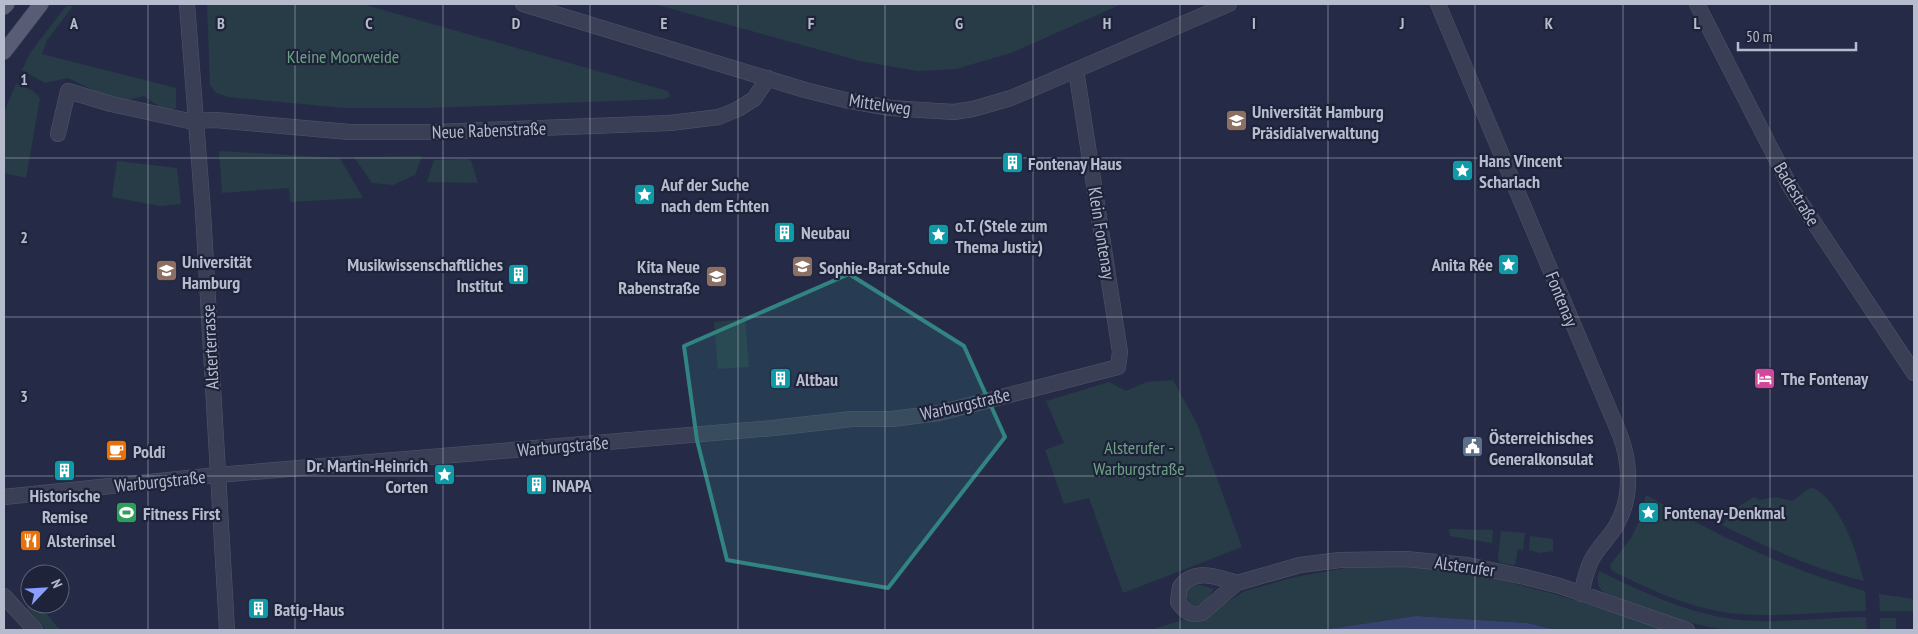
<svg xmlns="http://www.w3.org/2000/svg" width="1918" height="634" font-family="'PT Sans Narrow',sans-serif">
<rect width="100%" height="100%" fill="#252b46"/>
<path fill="#273c46" d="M 207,4 L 362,4 L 668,91 L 670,96 L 665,99 L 428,108 L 344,108 L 228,97 L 216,93 L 210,85 Z
M 654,4 L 1122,4 L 1011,53 L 956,69 L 917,71 L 860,61 Z
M 66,6 L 73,6 L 47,40 L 42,54 L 176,88 L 176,108 C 164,113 155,103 144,96 L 124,101 L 97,92 L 68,78 L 45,83 L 22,70 L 30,53 Z
M 16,84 L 32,90 L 40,98 L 26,178 L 4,173 L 4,112 Z
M 219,151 L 340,158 L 363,198 L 290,202 L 289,188 L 222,193 Z
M 422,156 L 415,175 L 393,185 L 372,183 L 354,157 Z
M 468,159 L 471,161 L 478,183 L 427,182 L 434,160 Z
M 117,161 L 177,168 L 181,204 L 160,206 L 112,197 Z
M 745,319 L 749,367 L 718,369 L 714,322 Z
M 1173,380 L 1197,424 L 1242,547 L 1123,593 L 1089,498 L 1064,504 L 1045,450 L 1064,443 L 1046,401 L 1109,382 L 1126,391 L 1146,382 Z
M 1810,488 C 1818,488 1824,496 1829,501 C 1848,525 1856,552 1864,581 C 1814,569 1768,548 1722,525 L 1734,509 L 1754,497 L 1760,500 L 1775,497 L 1792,501 Z
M 1646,495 C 1715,534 1787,570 1865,591 L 1866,611 C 1817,611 1767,620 1717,611 C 1681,604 1647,588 1614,572 L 1611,569 L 1610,565 L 1631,538 L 1641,517 Z
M 1449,529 L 1493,530 L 1492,543 L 1450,536 Z
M 1501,531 L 1525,533 L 1523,550 L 1518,549 L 1515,565 L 1500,563 L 1498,558 Z
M 1530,536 L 1553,539 L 1553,551 L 1540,553 L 1529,550 Z
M 1387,566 L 1440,568 L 1494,578 L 1558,595 L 1668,630 L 1555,630 L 1528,623 L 1416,616 L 1321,630 L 1150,630 L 1213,611 L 1245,591 L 1295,577 L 1346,568 Z
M 1599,571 C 1649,595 1699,619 1755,621 C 1792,622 1829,617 1866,617 L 1867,630 L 1732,630 L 1708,627 L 1681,620 L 1605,593 C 1596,587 1597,580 1599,571 Z
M 1196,584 L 1214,589 C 1207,598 1202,610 1189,603 L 1186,595 L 1188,588 Z
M 1879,594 L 1914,599 L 1914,611 L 1880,611 Z
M 40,606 L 60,630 L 46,630 L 27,608 Z
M 1880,618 L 1896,618 L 1896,630 L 1880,630 Z"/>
<path fill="#37426e" d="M 1416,616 L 1528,623 L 1555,630 L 1321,630 Z"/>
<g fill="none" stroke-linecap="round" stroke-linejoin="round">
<defs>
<path id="minor" d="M 187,4 L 203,212 L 227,630
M 523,4 L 805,90 L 845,100 L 890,108 L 954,112 L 973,109 L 1011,98 L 1229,4
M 1438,4 L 1620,435 C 1631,464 1632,499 1616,526 C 1609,538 1597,548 1591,561 C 1586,571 1584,583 1581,594
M 1697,4 L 1791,188 L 1914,373
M 58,134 L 68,91 L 111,104 L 189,121 L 216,120 L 349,132 L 435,132 L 670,123 L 719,117 L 738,109 L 754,99 L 768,78
M 4,497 L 217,475 L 773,428 L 852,419 L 892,419 L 939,413 L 1118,367 L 1120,352 L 1076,70
M 1237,583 C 1218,577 1194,567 1180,587 L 1178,602 C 1184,611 1191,616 1202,613 L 1237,583 L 1300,565 L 1340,560 L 1406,559 L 1467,565 L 1525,577 L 1560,586 L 1687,630
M 4,596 L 35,630"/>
<path id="major" d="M 4,7 L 7,4
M 4,52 L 41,4"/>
</defs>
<use href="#minor" stroke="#52566c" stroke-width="16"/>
<use href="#major" stroke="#40455b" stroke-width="16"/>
<use href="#minor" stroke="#3a3f55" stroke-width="15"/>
<use href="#major" stroke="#585d75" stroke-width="15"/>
</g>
<path fill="#318481" fill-opacity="0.2" stroke="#318481" stroke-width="4" stroke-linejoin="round" d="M 849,274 L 964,346 L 1005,437 L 888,588 L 727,560 L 697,440 L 684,346 Z"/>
<path fill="none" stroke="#b7bbce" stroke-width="1" stroke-opacity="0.55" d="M 148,4 L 148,630M 295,4 L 295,630M 443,4 L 443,630M 590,4 L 590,630M 738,4 L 738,630M 885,4 L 885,630M 1033,4 L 1033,630M 1180,4 L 1180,630M 1328,4 L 1328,630M 1475,4 L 1475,630M 1623,4 L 1623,630M 1770,4 L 1770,630M 4,158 L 1914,158M 4,317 L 1914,317M 4,476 L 1914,476"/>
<defs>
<symbol id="university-square" viewBox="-11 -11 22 22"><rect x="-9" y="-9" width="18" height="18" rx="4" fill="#8d6e63" stroke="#1e233a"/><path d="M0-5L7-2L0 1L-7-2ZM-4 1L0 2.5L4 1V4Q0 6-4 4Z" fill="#fff"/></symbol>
<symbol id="building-square" viewBox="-11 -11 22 22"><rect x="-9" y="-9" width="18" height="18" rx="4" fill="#0f9aa8" stroke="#1e233a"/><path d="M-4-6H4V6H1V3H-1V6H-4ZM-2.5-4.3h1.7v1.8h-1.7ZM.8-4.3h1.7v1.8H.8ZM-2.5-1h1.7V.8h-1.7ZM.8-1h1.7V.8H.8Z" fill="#fff"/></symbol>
<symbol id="sight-square" viewBox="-11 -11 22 22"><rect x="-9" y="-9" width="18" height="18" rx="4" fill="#0f9aa8" stroke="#1e233a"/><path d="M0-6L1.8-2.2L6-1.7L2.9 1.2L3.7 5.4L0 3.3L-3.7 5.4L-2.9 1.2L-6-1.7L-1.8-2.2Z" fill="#fff"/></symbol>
<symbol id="school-square" viewBox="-11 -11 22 22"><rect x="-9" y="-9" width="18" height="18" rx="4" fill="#8d6e63" stroke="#1e233a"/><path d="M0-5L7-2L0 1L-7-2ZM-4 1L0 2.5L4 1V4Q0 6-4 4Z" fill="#fff"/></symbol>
<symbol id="hotel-square" viewBox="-11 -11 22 22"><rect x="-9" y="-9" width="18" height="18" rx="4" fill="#d1479c" stroke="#1e233a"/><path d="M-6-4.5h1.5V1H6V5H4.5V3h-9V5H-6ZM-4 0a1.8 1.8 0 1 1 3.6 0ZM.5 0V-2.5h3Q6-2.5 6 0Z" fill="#fff"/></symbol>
<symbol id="civic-square" viewBox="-11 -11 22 22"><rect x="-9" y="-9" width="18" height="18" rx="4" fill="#5c6f8a" stroke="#1e233a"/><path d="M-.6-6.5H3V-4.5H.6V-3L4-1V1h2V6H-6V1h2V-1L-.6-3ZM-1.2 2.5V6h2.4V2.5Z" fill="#fff"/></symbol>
<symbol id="cafe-square" viewBox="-11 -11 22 22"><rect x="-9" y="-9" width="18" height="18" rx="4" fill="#e8710a" stroke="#1e233a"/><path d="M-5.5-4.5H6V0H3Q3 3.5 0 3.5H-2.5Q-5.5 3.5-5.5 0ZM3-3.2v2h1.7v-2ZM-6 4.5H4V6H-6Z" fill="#fff"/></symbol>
<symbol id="stadium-square" viewBox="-11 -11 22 22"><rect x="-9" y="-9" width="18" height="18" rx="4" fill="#2e9e5b" stroke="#1e233a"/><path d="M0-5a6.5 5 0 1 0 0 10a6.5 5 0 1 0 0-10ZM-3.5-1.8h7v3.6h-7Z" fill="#fff"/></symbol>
<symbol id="restaurant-square" viewBox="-11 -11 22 22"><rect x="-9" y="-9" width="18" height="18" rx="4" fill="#e8710a" stroke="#1e233a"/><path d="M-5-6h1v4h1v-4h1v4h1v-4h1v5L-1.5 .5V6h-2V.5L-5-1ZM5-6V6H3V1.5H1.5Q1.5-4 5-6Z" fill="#fff"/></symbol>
</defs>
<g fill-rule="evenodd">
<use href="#university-square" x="1224" y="108" width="25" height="25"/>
<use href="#building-square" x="1000" y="150" width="25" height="25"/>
<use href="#sight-square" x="1450" y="158" width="25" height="25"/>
<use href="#sight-square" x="632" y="182" width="25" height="25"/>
<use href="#building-square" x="772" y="220" width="25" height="25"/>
<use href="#sight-square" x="926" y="222" width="25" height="25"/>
<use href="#sight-square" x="1496" y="252" width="25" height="25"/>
<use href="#school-square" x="790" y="254" width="25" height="25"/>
<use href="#university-square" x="154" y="258" width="25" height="25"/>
<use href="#building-square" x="506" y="262" width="25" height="25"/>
<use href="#school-square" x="704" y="264" width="25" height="25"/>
<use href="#hotel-square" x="1752" y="366" width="25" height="25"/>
<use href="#building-square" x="768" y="366" width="25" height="25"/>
<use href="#civic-square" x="1460" y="434" width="25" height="25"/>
<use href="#cafe-square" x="104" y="438" width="25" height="25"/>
<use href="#building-square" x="52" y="458" width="25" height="25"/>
<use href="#sight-square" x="432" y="462" width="25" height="25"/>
<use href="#building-square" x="524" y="472" width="25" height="25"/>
<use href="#sight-square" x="1636" y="500" width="25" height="25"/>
<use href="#stadium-square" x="114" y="500" width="25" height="25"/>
<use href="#restaurant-square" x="18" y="528" width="25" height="25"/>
<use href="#building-square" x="246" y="596" width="25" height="25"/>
</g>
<g text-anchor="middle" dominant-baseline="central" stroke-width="4.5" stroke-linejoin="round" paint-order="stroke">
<g font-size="18" fill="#6ca184" stroke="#1e233a">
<text x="343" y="56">Kleine Moorweide</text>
<text x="1139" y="447">Alsterufer -<tspan x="1139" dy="21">Warburgstraße</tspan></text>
</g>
<g font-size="18" fill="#b7bbce" stroke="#1e233a">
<text transform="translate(880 104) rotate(8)">Mittelweg</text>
<text transform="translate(489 130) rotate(-2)">Neue Rabenstraße</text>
<text transform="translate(1797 194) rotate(59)">Badestraße</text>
<text transform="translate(1102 233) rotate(81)">Klein Fontenay</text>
<text transform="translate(1562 299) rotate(68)">Fontenay</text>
<text transform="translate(210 347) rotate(-93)">Alsterterrasse</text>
<text transform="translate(965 404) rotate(-13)">Warburgstraße</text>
<text transform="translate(563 446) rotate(-5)">Warburgstraße</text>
<text transform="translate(160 481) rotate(-6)">Warburgstraße</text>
<text transform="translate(1465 566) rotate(8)">Alsterufer</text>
</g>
<g font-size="18" font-weight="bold" fill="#b7bbce" stroke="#1e233a" text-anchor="start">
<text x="1252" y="111">Universität Hamburg<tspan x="1252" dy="21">Präsidialverwaltung</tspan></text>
<text x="1479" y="160">Hans Vincent<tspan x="1479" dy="21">Scharlach</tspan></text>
<text x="1028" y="163">Fontenay Haus</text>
<text x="661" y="184">Auf der Suche<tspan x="661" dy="21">nach dem Echten</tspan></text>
<text x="955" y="225">o.T. (Stele zum<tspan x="955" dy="21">Thema Justiz)</tspan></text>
<text x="801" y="232">Neubau</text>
<text x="182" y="261">Universität<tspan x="182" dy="21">Hamburg</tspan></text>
<text x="503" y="264" text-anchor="end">Musikwissenschaftliches<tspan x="503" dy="21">Institut</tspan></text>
<text x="1493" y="264" text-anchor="end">Anita Rée</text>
<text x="700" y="266" text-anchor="end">Kita Neue<tspan x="700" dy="21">Rabenstraße</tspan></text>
<text x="819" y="267">Sophie-Barat-Schule</text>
<text x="1781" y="378">The Fontenay</text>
<text x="796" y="379">Altbau</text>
<text x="1489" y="437">Österreichisches<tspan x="1489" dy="21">Generalkonsulat</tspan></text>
<text x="133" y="451">Poldi</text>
<text x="428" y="465" text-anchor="end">Dr. Martin-Heinrich<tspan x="428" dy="21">Corten</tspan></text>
<text x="552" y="485">INAPA</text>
<text x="65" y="495" text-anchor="middle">Historische<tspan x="65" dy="21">Remise</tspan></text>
<text x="1664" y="512">Fontenay-Denkmal</text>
<text x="143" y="513">Fitness First</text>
<text x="47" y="540">Alsterinsel</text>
<text x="274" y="609">Batig-Haus</text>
</g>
</g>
<g font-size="16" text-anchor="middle" font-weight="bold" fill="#b7bbce" stroke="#1e233a" stroke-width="4.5" stroke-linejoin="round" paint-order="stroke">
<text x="74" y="29">A</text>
<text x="221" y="29">B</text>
<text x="369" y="29">C</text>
<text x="516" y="29">D</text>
<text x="664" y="29">E</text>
<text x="811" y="29">F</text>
<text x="959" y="29">G</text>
<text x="1107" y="29">H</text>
<text x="1254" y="29">I</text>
<text x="1402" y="29">J</text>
<text x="1549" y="29">K</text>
<text x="1697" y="29">L</text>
<text x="24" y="85">1</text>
<text x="24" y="243">2</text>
<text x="24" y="402">3</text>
</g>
<rect width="1918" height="634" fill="none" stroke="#b7bbce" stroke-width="10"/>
<g transform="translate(45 589) rotate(65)"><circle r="24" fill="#1e233a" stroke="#5b6075"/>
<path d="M0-4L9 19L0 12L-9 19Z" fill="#8b9eff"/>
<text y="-8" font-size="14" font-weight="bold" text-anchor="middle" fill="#b7bbce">N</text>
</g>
<path d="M1738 42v8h118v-8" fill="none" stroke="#b7bbce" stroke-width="2.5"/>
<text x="1746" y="42" font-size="15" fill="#b7bbce" stroke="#1e233a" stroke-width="4" paint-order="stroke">50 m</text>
</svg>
